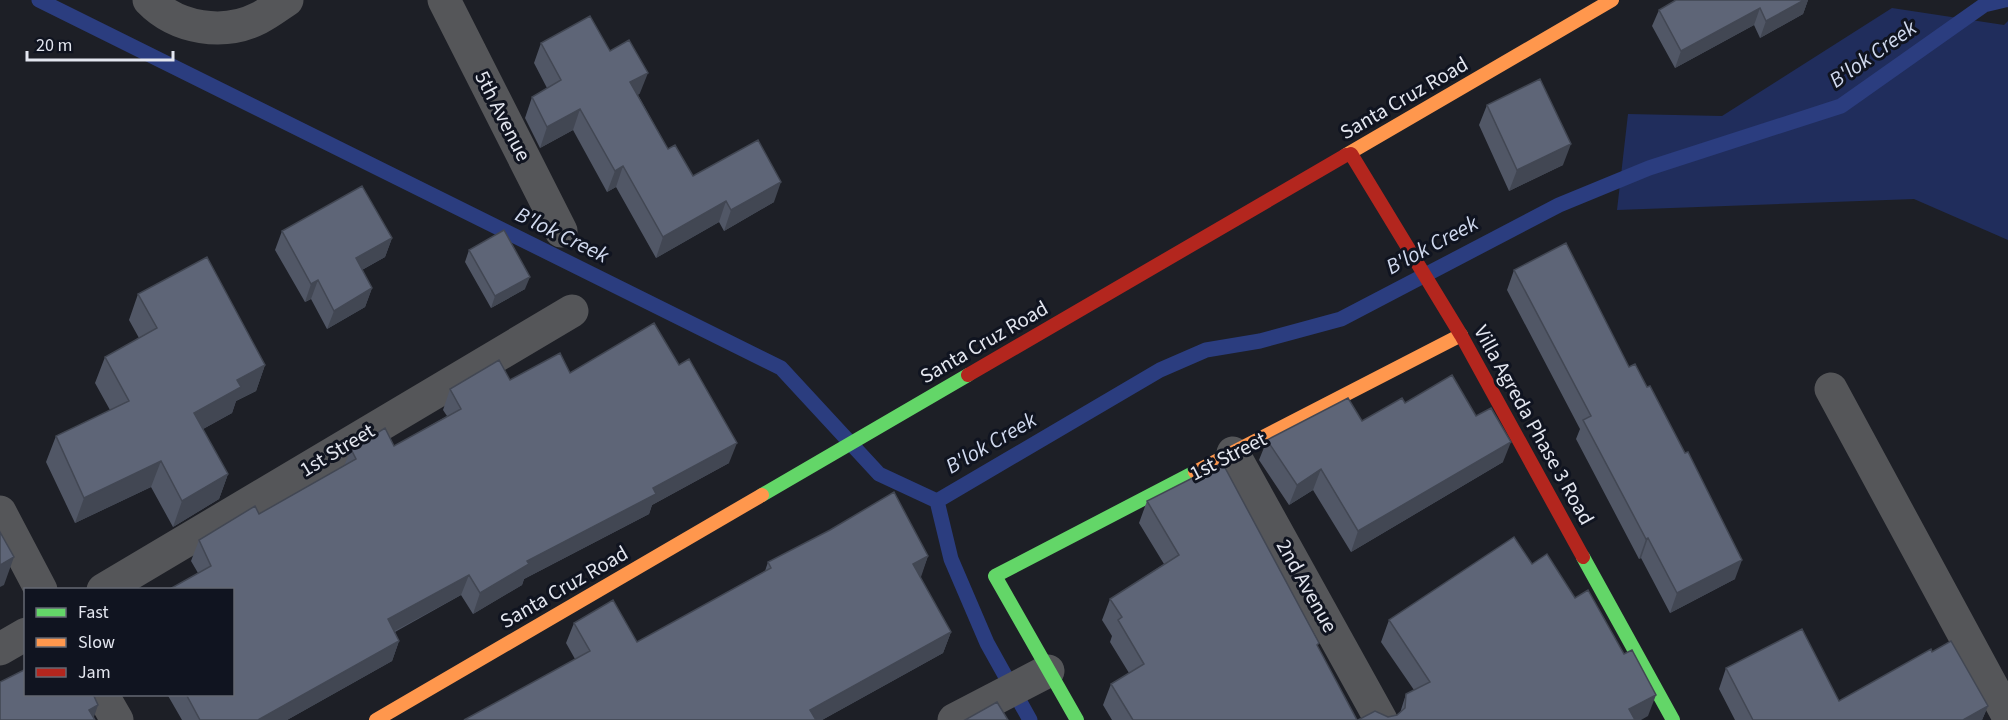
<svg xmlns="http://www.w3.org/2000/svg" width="2008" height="720" font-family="'Source Sans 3',sans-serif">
<rect width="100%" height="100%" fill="#1d1f26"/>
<path fill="#202d5c" d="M 1892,8 L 2004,25 L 2008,21 L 2008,240 L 1914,199 L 1617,210 L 1628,114 L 1722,116 Z"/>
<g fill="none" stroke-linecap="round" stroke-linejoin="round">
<path stroke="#2b3d7f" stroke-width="15" d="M 39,0 L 781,368 L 879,474 L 937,501
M 937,501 L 1160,370 L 1206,350 L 1260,341 L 1341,319 L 1559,205 L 1649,168 L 1841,106 L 1984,5 L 2005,0
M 937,501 L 951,559 L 987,643 L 1030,720"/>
<path stroke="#555659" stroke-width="33" d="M 149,0 C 177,29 224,36 259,18 C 269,13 278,6 287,0
M 444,0 L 561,231
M 1831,389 L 2008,716
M 1233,453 L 1381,720
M 0,512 L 41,590
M 103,590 L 572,311
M 0,649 L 26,634
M 102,694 L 117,720
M 954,720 L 1048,671"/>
<path stroke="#63d668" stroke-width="14" d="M 762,495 L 968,375
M 1583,557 L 1673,720
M 1077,720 L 995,576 L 1195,472"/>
<path stroke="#ff974d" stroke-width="14" d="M 1346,155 L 1612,0
M 1195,472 L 1461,335
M 376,720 L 762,495"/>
<path stroke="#b3261e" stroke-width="14" d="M 1351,154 L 1461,335 L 1583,557
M 968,375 L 1346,155"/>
</g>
<path fill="#515766" d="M 1808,0 L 1803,14 L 1760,38 L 1754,25 L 1675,68 L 1652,26 L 1659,10 Z
M 541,43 L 610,51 L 640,93 L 638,95 L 668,149 L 693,176 L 774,202 L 724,231 L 719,222 L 656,258 L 616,187 L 607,192 L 573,130 L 540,148 L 525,118 L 532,97 L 547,88 L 534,63 Z
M 1487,105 L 1563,165 L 1509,191 L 1479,125 Z
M 282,231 L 392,238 L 385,257 L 362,270 L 372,288 L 365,307 L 327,329 L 311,299 L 305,302 L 275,250 Z
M 469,250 L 525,289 L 491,308 L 465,262 Z
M 1514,270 L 1629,367 L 1735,579 L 1670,613 L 1641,558 L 1639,559 L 1576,439 L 1580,429 L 1507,290 Z
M 138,294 L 265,365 L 256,391 L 236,401 L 232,413 L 203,429 L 228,474 L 219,499 L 173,527 L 151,487 L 75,523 L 46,462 L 56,436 L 110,410 L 95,383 L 105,357 L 139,338 L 129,320 Z
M 570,373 L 729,463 L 652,505 L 649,514 L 524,579 L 522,585 L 473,614 L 461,595 L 395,632 L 399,641 L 392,661 L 287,720 L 182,720 L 167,694 L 232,694 L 198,573 L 191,561 L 199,540 L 259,514 L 344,466 L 351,449 L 394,446 L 447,416 L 443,410 L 450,389 L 510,380 Z
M 1405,403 L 1476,416 L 1503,462 L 1351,552 L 1313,490 L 1289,505 L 1259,460 L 1267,440 L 1362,421 Z
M 1147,501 L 1318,647 L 1357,720 L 1112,720 L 1103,705 L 1111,684 L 1129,673 L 1110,642 L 1112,636 L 1102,620 L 1110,599 L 1164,564 L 1139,523 Z
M 928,556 L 920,577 L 951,632 L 943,653 L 822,720 L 464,720 L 575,659 L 566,643 L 574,623 L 637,642 L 765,571 L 768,562 Z
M 1532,564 L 1648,716 L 1388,717 L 1397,715 L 1400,713 L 1406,694 L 1414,690 L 1381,642 L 1389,620 Z
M 1932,652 L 1988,706 L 1982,720 L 1735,720 L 1719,689 L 1726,668 L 1839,701 Z"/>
<path fill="#424753" d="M 1804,0 L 1808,0 L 1803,14 L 1760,38 L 1766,21 Z
M 1760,8 L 1754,25 L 1675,68 L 1681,51 Z
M 648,73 L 640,93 L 623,103 L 630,82 Z
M 580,109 L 573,130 L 540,148 L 547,127 Z
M 1571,144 L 1563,165 L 1509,191 L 1517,170 Z
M 623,166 L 616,187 L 607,192 L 615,171 Z
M 781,182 L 774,202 L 724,231 L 731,210 Z
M 726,201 L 719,222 L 656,258 L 663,237 Z
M 392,238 L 385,257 L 349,277 L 356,258 Z
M 530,277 L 525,289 L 491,308 L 495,296 Z
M 318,280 L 311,299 L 305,302 L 311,284 Z
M 372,288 L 365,307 L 327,329 L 334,311 Z
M 265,365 L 256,391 L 236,401 L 232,413 L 185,439 L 194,413 L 237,380 Z
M 1511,442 L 1503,462 L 1351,552 L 1358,531 Z
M 737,443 L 729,463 L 652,505 L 649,514 L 524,579 L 522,585 L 473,614 L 480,593 L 527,561 L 653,488 Z
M 161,461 L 151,487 L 75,523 L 84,498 Z
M 1321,469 L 1313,490 L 1289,505 L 1297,485 Z
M 228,474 L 219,499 L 173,527 L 182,501 Z
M 1648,538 L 1641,558 L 1639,559 L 1646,539 Z
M 928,556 L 921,577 L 905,585 L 913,564 Z
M 14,557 L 4,585 L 0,587 L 0,565 Z
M 1742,560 L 1735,579 L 1670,613 L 1677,593 Z
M 469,575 L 461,595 L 380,639 L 388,619 Z
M 951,632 L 943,653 L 822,720 L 807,720 L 810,710 Z
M 399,641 L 392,661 L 287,720 L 258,720 Z
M 1656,695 L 1648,716 L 1641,720 L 1625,720 L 1629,709 Z
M 98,705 L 93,720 L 89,710 Z
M 1988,706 L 1982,720 L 1963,720 Z"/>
<path fill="#5e6577" stroke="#424753" stroke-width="1.5" d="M 1676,0 L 1804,0 L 1766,21 L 1760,8 L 1681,51 L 1659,10 Z
M 590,16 L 610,51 L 629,40 L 648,73 L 630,82 L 668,149 L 675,145 L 693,176 L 758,140 L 781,182 L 731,210 L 726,201 L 663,237 L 623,166 L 615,171 L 580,109 L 547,127 L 532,97 L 561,80 L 541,43 Z
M 1540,79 L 1571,144 L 1517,170 L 1487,105 Z
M 362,186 L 392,238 L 356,258 L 372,288 L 334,311 L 318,280 L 311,284 L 282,231 Z
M 504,230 L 530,277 L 495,296 L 469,250 Z
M 1566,243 L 1629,367 L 1635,364 L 1647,387 L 1650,386 L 1685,453 L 1688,452 L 1742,560 L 1677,593 L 1648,538 L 1646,539 L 1583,420 L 1591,416 L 1514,270 Z
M 207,257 L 265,365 L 237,380 L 241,387 L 194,413 L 228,474 L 182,501 L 161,461 L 84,498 L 56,436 L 129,401 L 105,357 L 157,328 L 138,294 Z
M 654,323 L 679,365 L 689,359 L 737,443 L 653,488 L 656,494 L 527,561 L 529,564 L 480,593 L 469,575 L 388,619 L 399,641 L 258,720 L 200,720 L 186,694 L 232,694 L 232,590 L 168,590 L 211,566 L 199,540 L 255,506 L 259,514 L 356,459 L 351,449 L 385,428 L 394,446 L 461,409 L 450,389 L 499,360 L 510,380 L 560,353 L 570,373 Z
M 1452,375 L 1476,416 L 1491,408 L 1511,442 L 1358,531 L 1321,469 L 1297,485 L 1267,440 L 1348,398 L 1362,421 L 1402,398 L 1405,403 Z
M 1220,464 L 1223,464 L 1319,643 L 1317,645 L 1357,720 L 1133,720 L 1111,684 L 1144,664 L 1118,620 L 1122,617 L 1110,599 L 1179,555 L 1147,501 Z
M 894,492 L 928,556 L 913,564 L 951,632 L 810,710 L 816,720 L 464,720 L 590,651 L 574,623 L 613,600 L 637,642 L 771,568 L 768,562 L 830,530 Z
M 0,532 L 14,557 L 0,565 Z
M 1514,537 L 1532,564 L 1547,554 L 1575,598 L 1588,590 L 1624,654 L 1632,650 L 1656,695 L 1629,709 L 1635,720 L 1358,720 L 1375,711 L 1388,717 L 1397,715 L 1405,708 L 1406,694 L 1430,682 L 1389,620 Z
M 1802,629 L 1839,701 L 1931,649 L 1932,652 L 1951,641 L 1988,706 L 1963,720 L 1753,720 L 1726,668 Z
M 26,669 L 26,694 L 93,694 L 98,705 L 89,710 L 95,720 L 0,720 L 0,682 Z
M 997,702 L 1008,720 L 965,720 Z"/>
<g text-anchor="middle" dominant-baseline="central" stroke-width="6" stroke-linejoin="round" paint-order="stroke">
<g font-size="21" fill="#e3e6ef" stroke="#101420">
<text transform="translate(1404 98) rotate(-30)">Santa Cruz Road</text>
<text transform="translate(503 116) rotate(63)">5th Avenue</text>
<text transform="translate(984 342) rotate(-30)">Santa Cruz Road</text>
<text transform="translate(1534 425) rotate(61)">Villa Agreda Phase 3 Road</text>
<text transform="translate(337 450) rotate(-31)">1st Street</text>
<text transform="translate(1228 456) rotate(-27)">1st Street</text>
<text transform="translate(1307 586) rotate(61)">2nd Avenue</text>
<text transform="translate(564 587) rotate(-30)">Santa Cruz Road</text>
</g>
<g font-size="22" font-style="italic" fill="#d1daef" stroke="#101420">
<text transform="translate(1873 54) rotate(-35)">B'lok Creek</text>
<text transform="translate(562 235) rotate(26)">B'lok Creek</text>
<text transform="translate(1432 245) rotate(-28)">B'lok Creek</text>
<text transform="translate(991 443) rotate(-30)">B'lok Creek</text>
</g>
</g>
<rect x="24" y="588" width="210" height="108" fill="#101420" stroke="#646873" stroke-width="1.5"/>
<rect x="36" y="608" width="30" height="9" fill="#63d668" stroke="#646873" stroke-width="1.5"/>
<text x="78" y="618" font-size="18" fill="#e3e6ef">Fast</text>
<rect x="36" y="638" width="30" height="9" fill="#ff974d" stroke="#646873" stroke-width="1.5"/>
<text x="78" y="648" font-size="18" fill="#e3e6ef">Slow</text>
<rect x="36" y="668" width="30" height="9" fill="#b3261e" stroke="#646873" stroke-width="1.5"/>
<text x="78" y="678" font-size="18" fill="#e3e6ef">Jam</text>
<path d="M27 51v9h146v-9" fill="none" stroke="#e3e6ef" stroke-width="3"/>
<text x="36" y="51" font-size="18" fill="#e3e6ef" stroke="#101420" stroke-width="4.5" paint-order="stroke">20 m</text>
</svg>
